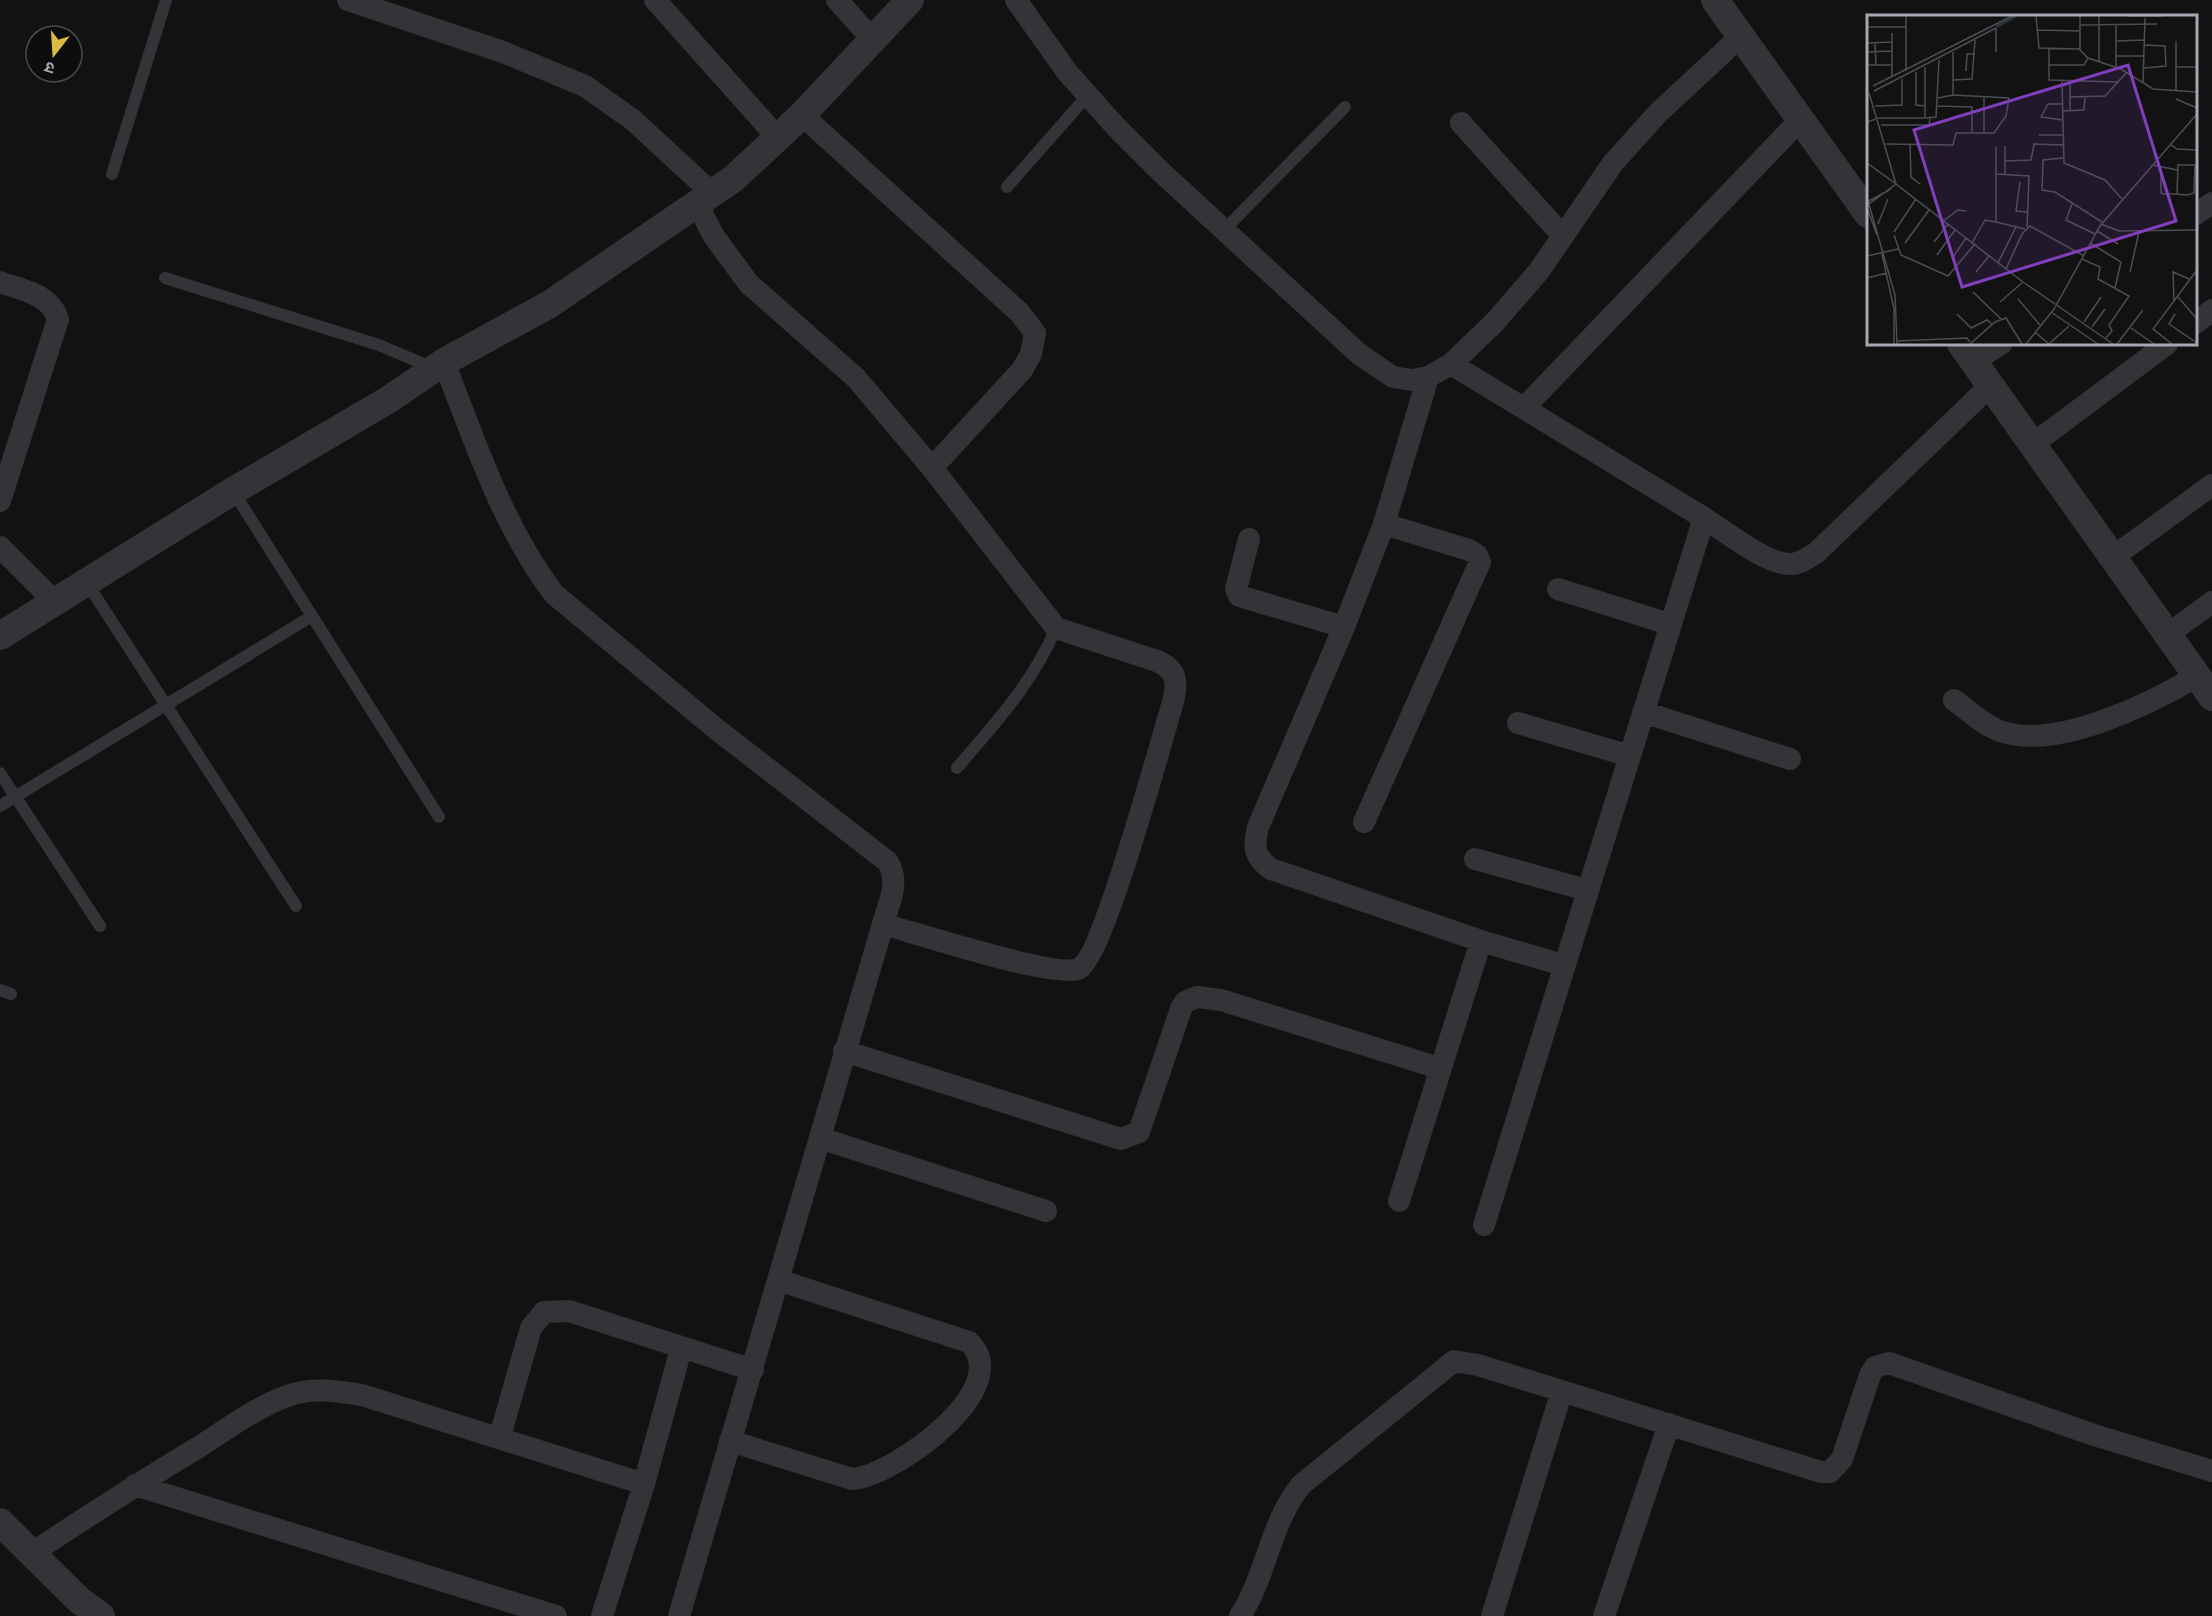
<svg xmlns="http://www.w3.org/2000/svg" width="2212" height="1616" font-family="Rubik,'Noto Sans Devanagari',sans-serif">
<rect width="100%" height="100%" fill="#121213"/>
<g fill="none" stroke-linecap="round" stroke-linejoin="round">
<path stroke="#343438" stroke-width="12" d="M 112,174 L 166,0
M 1007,187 L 1088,95
M 1224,230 L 1345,107
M 165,278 L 379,345 L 433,368
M 87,583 L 296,906
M 312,616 L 439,817
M 957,768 C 995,723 1033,683 1056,628
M 0,773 L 100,926
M 0,806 L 312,616 L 233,491
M 0,990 L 11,994"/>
<path stroke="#343438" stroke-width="22" d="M 348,0 L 503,52 L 585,86 L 633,120 L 712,193
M 655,0 L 778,138
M 837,0 L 873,40
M 1016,0 L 1067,72 L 1117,128 L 1160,171 L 1359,354 L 1393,377 L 1412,380 L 1428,377 L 1451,364 L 1494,323 L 1539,271 L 1613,163 L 1658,113 L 1741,36
M 802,115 L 1020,313 L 1035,333 L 1031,354 L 1022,370 L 932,468
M 1461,123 L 1563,236
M 697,203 L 713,235 L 749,284 L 856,378 L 932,468 L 1056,628 L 1157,661 C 1181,671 1177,688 1171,709 C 1160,745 1102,960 1078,969 C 1053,978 916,933 883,924
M 2196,214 L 2212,203
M 0,282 C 22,290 50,294 58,319 L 0,501
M 2196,323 L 2212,310
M 1974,361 L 2001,344
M 444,362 C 475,442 502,525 554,594 L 715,728 L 888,862 C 900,883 889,902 883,924 L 679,1616
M 1451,364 L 1704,518
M 1428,377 L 1384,524 L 1344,627 L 1258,827 C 1253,847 1254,857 1271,869 L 1481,941 L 1563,965
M 1524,408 L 1801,119
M 2033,444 L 2167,344
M 1249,539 L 1236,589 L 1239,596 L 1344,627
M 0,547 L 55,602
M 2113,557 L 2212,485
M 1558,589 L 1669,624
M 2167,635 L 2212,602
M 1954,700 C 1968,710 1983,725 2000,731 C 2055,751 2150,704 2197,676
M 1643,712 L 1790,759
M 1518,723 L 1630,756
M 1364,822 L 1480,562 L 1477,555 L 1469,550 L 1384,524
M 1475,859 L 1587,890
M 844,1051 L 1121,1139 L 1139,1132 L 1181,1009 L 1185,1002 L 1197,997 L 1221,1000 L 1439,1068
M 820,1138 L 1046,1211
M 1399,1201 L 1481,941
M 1484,1225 L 1704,518 C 1725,531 1766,564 1790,564 C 1800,564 1808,558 1816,553 L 1991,385
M 500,1436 L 531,1328 L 544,1312 L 569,1311 L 753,1370
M 730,1441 L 852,1479 C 894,1476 1017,1388 969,1342 L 778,1280
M 135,1485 L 556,1616
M 32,1553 C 88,1516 144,1480 202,1445 C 230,1427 258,1406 290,1395 C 314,1387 337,1391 362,1395 L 644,1484
M 602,1616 L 644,1484 L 681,1349
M 1240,1616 C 1267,1575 1269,1525 1301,1485 L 1454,1361 L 1478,1365 L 1821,1472 L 1830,1472 L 1842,1459 L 1870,1375 L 1875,1367 L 1889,1363 L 2094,1435 L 2212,1471
M 1492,1616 L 1562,1391
M 1604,1616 L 1669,1424"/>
<path stroke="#343438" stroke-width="28" d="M 1715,0 L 1868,214
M 1961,344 L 2212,697
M 0,636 L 233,491 L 388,400 L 444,362 L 550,304 L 733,179 L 802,115 L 910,0
M 0,1522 L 79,1600 L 101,1616"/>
</g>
<g transform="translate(1867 15)">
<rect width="330" height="330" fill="#121213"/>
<path fill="none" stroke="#2d333a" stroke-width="3" d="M 129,12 L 149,1"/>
<path fill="none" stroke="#4d4e53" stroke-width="1.5" d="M 169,1 L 172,33 L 213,34M 213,1 L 213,35 L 221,43 L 254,54 L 286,74 L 330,77M 260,1 L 295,1M 213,10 L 290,9M 0,12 L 39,12M 129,14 L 129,37M 170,15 L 213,16M 25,18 L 25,62M 249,26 L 277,25M 8,27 L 9,50M 0,28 L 25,27M 182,33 L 182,65 L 252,67M 0,37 L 25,36M 86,37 L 86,80M 249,41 L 277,41M 232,46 L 232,1M 0,50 L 25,50M 182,50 L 217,50 L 221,43M 249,52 L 249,10M 309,52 L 330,52M 277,53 L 299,51 L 298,31 L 277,30M 39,56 L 39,1M 99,56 L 100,39 L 108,39M 49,57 L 49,90 L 58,91M 86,65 L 105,64 L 108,25M 195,66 L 197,148 L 238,165 L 255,184M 203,67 L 203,96M 276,67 L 278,3M 6,71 L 145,1M 7,76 L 129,13M 309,76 L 309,26M 2,78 L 29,169 L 156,267 L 246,329M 203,82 L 238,81 L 260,57M 309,84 L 330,93M 196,89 L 181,89 L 174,102 L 196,105M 8,91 L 35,90 L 35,64M 70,91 L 105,92 L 105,118M 196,96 L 217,95 L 218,82M 58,103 L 69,102 L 72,45M 0,107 L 12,103 L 58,103 L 58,52M 14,110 L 62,110 L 63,103M 117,118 L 117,81M 172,120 L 196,120M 19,129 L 86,130 L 89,118 L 127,118 L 139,101 L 142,83 L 86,80 L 71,83M 43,129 L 44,162 L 53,169M 303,129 L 310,134 L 330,135M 196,143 L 176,145 L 175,175 L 188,177 L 235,207M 138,146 L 164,145 L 167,129 L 196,130M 0,148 L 29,169 L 2,189M 286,150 L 310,155M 294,154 L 294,178 L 297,179 L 310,179 L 320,180 L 327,178 L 328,150 L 311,150 L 310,179M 129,159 L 162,161 L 160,212M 138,159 L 138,131M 153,167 L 149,196 L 160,197M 1,186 L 28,280 L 30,329M 0,187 L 24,174M 205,189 L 199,205 L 228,219M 0,193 L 10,220M 76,206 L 91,195 L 99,196M 129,207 L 158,214M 11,209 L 21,184M 234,209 L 252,216 L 330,215M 230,216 L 251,229M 27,217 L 49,184M 27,220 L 34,240 L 81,261 L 107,230M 67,227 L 81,209M 38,228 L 62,195M 105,228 L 118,205 L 129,207 L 129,132M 223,228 L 254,247 L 248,273M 15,239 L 27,294 L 27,329M 70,240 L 88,215M 0,241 L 31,234M 86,242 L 99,223M 215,244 L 233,252 L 231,264 L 262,281 L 242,310 L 245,316 L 239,323M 131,248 L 149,212M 139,254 L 155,219 L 163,211 L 217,241M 109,257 L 122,241M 263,257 L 272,217M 0,263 L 20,258M 106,277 L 134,304M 311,282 L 330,304M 151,284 L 173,310M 307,286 L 306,257 L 322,264M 133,287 L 156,267M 184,297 L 231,329M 90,299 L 104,313 L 120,305 L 125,309M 308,299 L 302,309 L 330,328M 217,307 L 234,282M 225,312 L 238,294M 264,313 L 287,329M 168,317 L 182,329 L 202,311M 30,326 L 100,323 L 103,327M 103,329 L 128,307 L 139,303 L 155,329M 159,329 L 187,294 L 233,211 L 330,99M 250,329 L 276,295M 305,329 L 286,314 L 330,255"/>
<path fill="#813fbd" fill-opacity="0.15" stroke="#813fbd" stroke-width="3" d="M 261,50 L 309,206 L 95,272 L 47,115 Z"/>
<rect width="330" height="330" fill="none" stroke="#a5a8b2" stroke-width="3"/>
</g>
<g transform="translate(54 54) rotate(197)"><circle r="28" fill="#0d0d0e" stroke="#4a4b50" stroke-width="1.5"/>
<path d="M0-4.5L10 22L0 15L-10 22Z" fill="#dbbb42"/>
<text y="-9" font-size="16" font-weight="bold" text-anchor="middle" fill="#a5a8b2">उ</text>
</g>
</svg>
